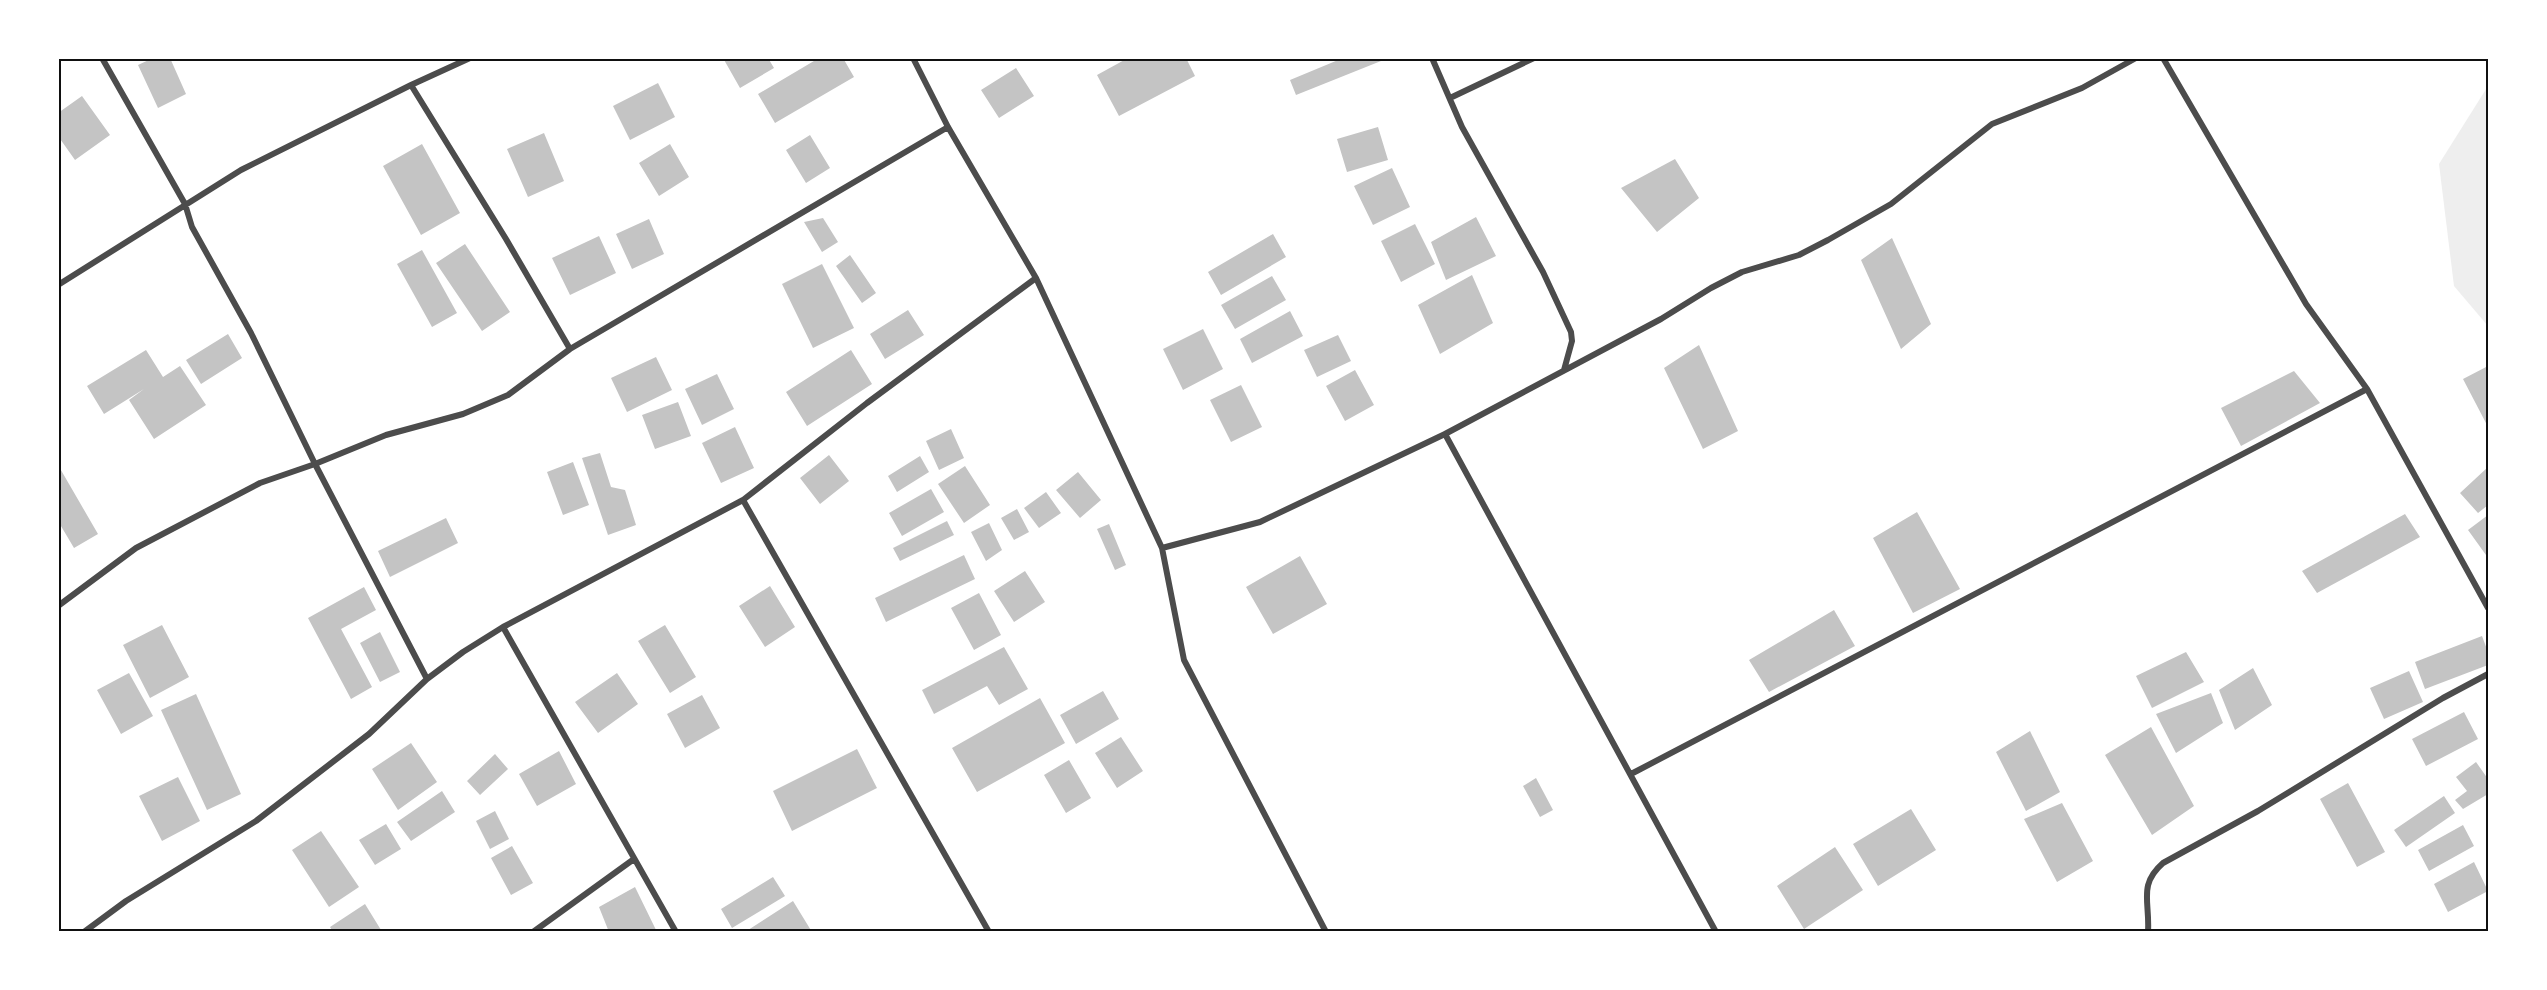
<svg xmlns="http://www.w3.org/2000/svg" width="2547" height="990" font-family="Raleway,sans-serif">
<rect width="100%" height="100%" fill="#fff"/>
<path fill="#eee" d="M 2488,86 L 2488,326 L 2454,286 L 2439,164 Z"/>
<path fill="#c4c4c4" d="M 153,58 L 170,58 L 186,94 L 158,108 L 138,65 Z
M 723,58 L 768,58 L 774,68 L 740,88 Z
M 819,58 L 843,58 L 854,77 L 775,123 L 758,94 Z
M 1128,58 L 1186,58 L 1195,76 L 1119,116 L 1097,75 Z
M 1343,58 L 1386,59 L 1296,95 L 1290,80 Z
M 1016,68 L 1034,96 L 999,118 L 981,90 Z
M 658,83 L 675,117 L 630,140 L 613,106 Z
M 82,96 L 110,135 L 75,160 L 58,136 L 58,113 Z
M 1378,127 L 1388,160 L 1347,172 L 1337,139 Z
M 544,133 L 564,181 L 528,197 L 507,149 Z
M 810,135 L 830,168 L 806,183 L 786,150 Z
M 422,144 L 460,213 L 421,235 L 383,166 Z
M 670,144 L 689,177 L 659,196 L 639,163 Z
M 1675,159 L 1699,198 L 1657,232 L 1621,188 Z
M 1392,168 L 1410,207 L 1373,225 L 1354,186 Z
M 1476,217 L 1496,256 L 1446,280 L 1431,242 Z
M 823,218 L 838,242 L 822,252 L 804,222 Z
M 649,219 L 664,254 L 632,269 L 616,234 Z
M 1415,224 L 1435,264 L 1401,282 L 1381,241 Z
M 1273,234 L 1286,257 L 1221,295 L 1208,272 Z
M 599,236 L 616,273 L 570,295 L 552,258 Z
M 1892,238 L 1931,324 L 1901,349 L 1861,260 Z
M 465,244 L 510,312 L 482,331 L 436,263 Z
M 422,250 L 457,313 L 432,327 L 397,264 Z
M 850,255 L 876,293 L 862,303 L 836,266 Z
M 822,264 L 854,328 L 813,348 L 782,284 Z
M 1472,275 L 1493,323 L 1440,354 L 1418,305 Z
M 1272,276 L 1286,300 L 1235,329 L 1221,305 Z
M 908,310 L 924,335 L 885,359 L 870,334 Z
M 1290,311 L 1303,336 L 1252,363 L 1240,339 Z
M 1203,329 L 1223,369 L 1183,390 L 1163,349 Z
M 228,334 L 242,358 L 201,384 L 186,360 Z
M 1338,335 L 1351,361 L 1317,377 L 1304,350 Z
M 1699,345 L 1738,431 L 1703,449 L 1664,368 Z
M 146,350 L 163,377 L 180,366 L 206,405 L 154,439 L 129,400 L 144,389 L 104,414 L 87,386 Z
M 851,350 L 872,384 L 807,426 L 786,392 Z
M 656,357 L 672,390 L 627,412 L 611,378 Z
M 2488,366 L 2488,424 L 2487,425 L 2463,379 Z
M 1355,370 L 1374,405 L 1345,421 L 1326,386 Z
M 2294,371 L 2320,403 L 2241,446 L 2221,408 Z
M 717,374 L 734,409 L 702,425 L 685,389 Z
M 1241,385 L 1262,427 L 1231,442 L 1210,400 Z
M 678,402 L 691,436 L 655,449 L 642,415 Z
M 735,427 L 754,468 L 721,483 L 702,443 Z
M 951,429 L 964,458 L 939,470 L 926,441 Z
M 600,453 L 611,487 L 625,490 L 636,525 L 608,535 L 582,458 Z
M 829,455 L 849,481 L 820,504 L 800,478 Z
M 920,456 L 929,472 L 897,492 L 888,476 Z
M 573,462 L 589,505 L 563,515 L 547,472 Z
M 58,465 L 98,534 L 74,548 L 58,521 Z
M 965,466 L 990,505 L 964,523 L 938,484 Z
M 2488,467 L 2488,505 L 2478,513 L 2460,493 Z
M 1078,472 L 1101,500 L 1080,518 L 1056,490 Z
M 931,489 L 944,512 L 902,536 L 889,513 Z
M 1046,492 L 1061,513 L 1039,528 L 1024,508 Z
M 1017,509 L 1029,532 L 1014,540 L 1001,518 Z
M 1917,512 L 1960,589 L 1913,613 L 1873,538 Z
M 2405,514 L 2420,537 L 2317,593 L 2302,571 Z
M 2488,515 L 2488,553 L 2486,555 L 2468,530 Z
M 446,518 L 458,543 L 390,577 L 378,551 Z
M 947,521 L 954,535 L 900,561 L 893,548 Z
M 989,523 L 1002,550 L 986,561 L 971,532 Z
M 1109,524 L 1126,565 L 1115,570 L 1097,529 Z
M 964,555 L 975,579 L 886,622 L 875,598 Z
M 1300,556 L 1327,604 L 1273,634 L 1246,587 Z
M 1025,571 L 1045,602 L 1014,622 L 994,591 Z
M 770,586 L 795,627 L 765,647 L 739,606 Z
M 364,587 L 376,610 L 341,629 L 372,687 L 351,699 L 308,618 Z
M 979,593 L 1001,635 L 974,650 L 951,608 Z
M 1834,610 L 1855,646 L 1769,692 L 1749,660 Z
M 162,625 L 189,677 L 150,698 L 123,645 Z
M 665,625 L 696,677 L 670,693 L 638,641 Z
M 380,632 L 400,672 L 380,682 L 360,643 Z
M 2482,636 L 2488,652 L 2488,665 L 2425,689 L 2415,662 Z
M 1004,647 L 1028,689 L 999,705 L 987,686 L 934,714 L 922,690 Z
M 2186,652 L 2204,682 L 2152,708 L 2136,676 Z
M 2253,668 L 2272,705 L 2235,730 L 2219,690 Z
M 2409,671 L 2423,702 L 2384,719 L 2370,688 Z
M 129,673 L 153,716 L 121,734 L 97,690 Z
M 617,673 L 638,704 L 598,733 L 575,702 Z
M 1103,691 L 1119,719 L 1076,744 L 1060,715 Z
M 2211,693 L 2223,723 L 2176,753 L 2156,714 Z
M 196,694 L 241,794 L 207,810 L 161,710 Z
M 702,695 L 720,728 L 685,748 L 667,714 Z
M 1040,698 L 1065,743 L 977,792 L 952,748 Z
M 2464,712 L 2478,739 L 2426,766 L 2412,739 Z
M 2151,727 L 2194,806 L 2152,835 L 2105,755 Z
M 2030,731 L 2060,792 L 2026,811 L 1996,752 Z
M 1121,737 L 1143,771 L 1117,788 L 1095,753 Z
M 411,743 L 437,782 L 398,810 L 372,769 Z
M 857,749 L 877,788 L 792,831 L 773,791 Z
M 559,751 L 576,784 L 537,806 L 519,774 Z
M 495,754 L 508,769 L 480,795 L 467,781 Z
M 1069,760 L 1091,798 L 1066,813 L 1044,775 Z
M 2476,762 L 2488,779 L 2488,794 L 2463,809 L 2455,800 L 2467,791 L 2456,777 Z
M 178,777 L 200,821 L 162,841 L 139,796 Z
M 1536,778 L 1553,810 L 1540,817 L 1523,786 Z
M 2348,783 L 2385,852 L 2357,867 L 2320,799 Z
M 442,791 L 455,812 L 411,841 L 397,822 Z
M 2444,796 L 2455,813 L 2406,847 L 2394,830 Z
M 2062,803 L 2093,861 L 2057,882 L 2024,819 Z
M 1911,809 L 1936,850 L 1878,886 L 1853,844 Z
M 495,811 L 509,839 L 490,849 L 476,821 Z
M 386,824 L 401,849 L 375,865 L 359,840 Z
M 2463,825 L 2474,846 L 2429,871 L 2418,850 Z
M 321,831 L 359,887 L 329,907 L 292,850 Z
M 512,846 L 533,883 L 511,895 L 491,858 Z
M 1835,847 L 1863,890 L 1804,929 L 1777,886 Z
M 2474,862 L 2488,891 L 2448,912 L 2434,884 Z
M 773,877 L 785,896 L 732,928 L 721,909 Z
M 635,887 L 657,932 L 609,932 L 599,907 Z
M 793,901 L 812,932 L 745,932 Z
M 365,904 L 381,930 L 333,932 L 330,927 Z"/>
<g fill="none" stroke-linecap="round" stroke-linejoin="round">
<path stroke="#4c4c4c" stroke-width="6" d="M 102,58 L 185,204 L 192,227 L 251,333 L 315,464 L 427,679
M 913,58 L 948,127 L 1036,278 L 1162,548 L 1184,660 L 1326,932
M 1432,58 L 1462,127 L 1543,272 L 1571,332 L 1572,341 L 1564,370
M 2163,58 L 2306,304 L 2367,389 L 2488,608
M 411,85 L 506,239 L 570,349
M 1450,98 L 1534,58
M 58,285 L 241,170 L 411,85 L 470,58
M 1445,434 L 1716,932
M 743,500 L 989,932
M 1162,548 L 1260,522 L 1445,434 L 1661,319 L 1711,288 L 1742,272 L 1799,255 L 1828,240 L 1891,204 L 1992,124 L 2082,88 L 2136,58
M 58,606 L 136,548 L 260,483 L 315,464 L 386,435 L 463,414 L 508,395 L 570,349 L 948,127
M 503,627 L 676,932
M 1631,774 L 2367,389
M 84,932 L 126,901 L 256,821 L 369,734 L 427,679 L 463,652 L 503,627 L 743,500 L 867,403 L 1036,278
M 533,932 L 634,859
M 2148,932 C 2150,901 2138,885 2163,863 L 2258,811 L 2443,698 L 2488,674"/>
</g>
<rect width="2547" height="990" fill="none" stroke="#ffffff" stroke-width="120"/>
<rect x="60" y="60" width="2427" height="870" fill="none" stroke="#111" stroke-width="2"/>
</svg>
